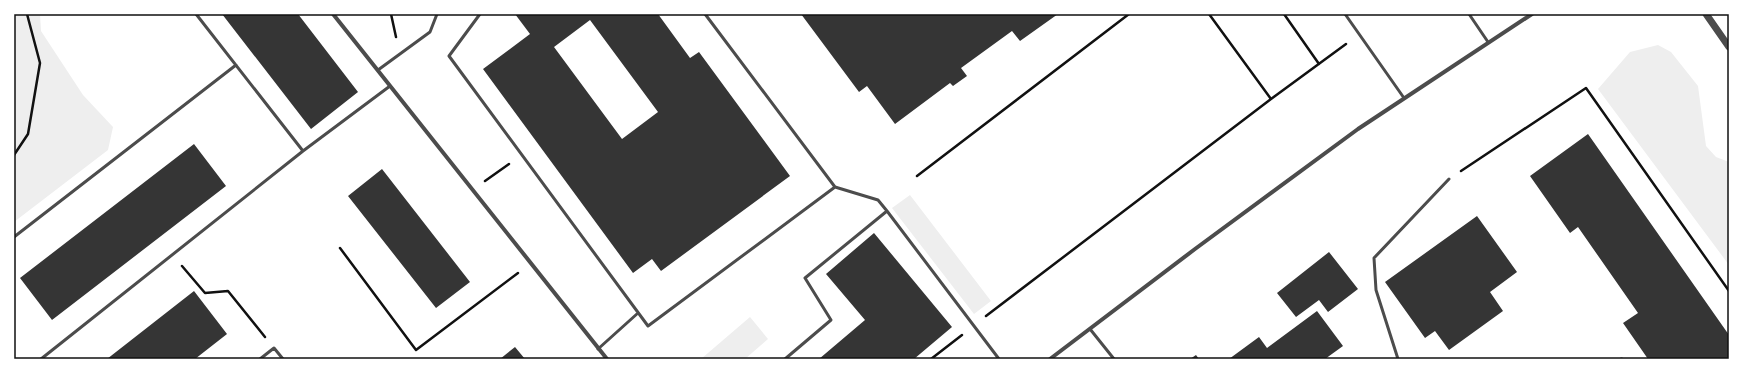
<svg xmlns="http://www.w3.org/2000/svg" width="1743" height="373" font-family="Merriweather,serif">
<rect width="100%" height="100%" fill="#fff"/>
<path fill="#eee" d="M 14,14 L 40,14 L 41,31 L 83,95 L 113,127 L 108,150 L 14,222 Z
M 1658,45 L 1671,52 L 1698,86 L 1706,146 L 1716,157 L 1729,162 L 1729,265 L 1598,89 L 1630,52 Z
M 910,195 L 991,301 L 974,314 L 892,208 Z
M 750,317 L 768,339 L 745,359 L 701,359 Z"/>
<path fill="#353535" fill-rule="evenodd" d="M 222,14 L 298,14 L 358,92 L 311,129 Z
M 515,14 L 658,14 L 690,58 L 699,52 L 790,176 L 661,271 L 652,259 L 633,273 L 483,69 L 530,34 ZM 590,20 L 658,112 L 622,139 L 554,47 Z
M 801,14 L 1058,14 L 1020,41 L 1012,31 L 961,68 L 967,76 L 953,86 L 950,83 L 895,124 L 867,86 L 859,92 Z
M 1588,134 L 1729,335 L 1729,359 L 1648,359 L 1623,323 L 1638,313 L 1578,227 L 1570,233 L 1530,176 Z
M 194,144 L 226,186 L 52,320 L 20,278 Z
M 382,169 L 470,282 L 436,308 L 348,196 Z
M 1477,216 L 1517,272 L 1490,292 L 1503,311 L 1449,350 L 1435,331 L 1425,338 L 1385,282 Z
M 874,233 L 952,327 L 914,359 L 819,359 L 865,320 L 826,274 Z
M 1329,252 L 1358,289 L 1328,312 L 1319,300 L 1296,317 L 1277,293 Z
M 194,291 L 227,334 L 195,359 L 107,359 Z
M 1317,311 L 1343,346 L 1325,359 L 1229,359 L 1259,337 L 1267,348 Z
M 515,347 L 525,359 L 500,359 Z
M 1196,355 L 1199,359 L 1190,359 Z"/>
<g fill="none" stroke-linecap="round" stroke-linejoin="round">
<path stroke="#111" stroke-width="2.5" d="M 391,14 L 396,37
M 1209,14 L 1271,99
M 1284,14 L 1319,64
M 14,155 L 28,134 L 40,63 L 27,14
M 1461,171 L 1586,88 L 1729,291
M 917,176 L 1129,14
M 485,181 L 509,164
M 340,248 L 416,350 L 518,273
M 182,266 L 205,293 L 228,291 L 265,337
M 986,316 L 1271,99 L 1346,44
M 931,359 L 962,335"/>
<path stroke="#4c4c4c" stroke-width="3" d="M 196,14 L 303,151
M 480,14 L 449,56 L 648,326 L 835,187
M 705,14 L 835,187 L 878,200 L 887,211
M 1345,14 L 1404,98
M 1469,14 L 1488,42
M 378,70 L 430,32 L 437,14
M 14,237 L 236,65
M 1090,329 L 1114,359
M 598,349 L 638,313
M 41,359 L 303,151 L 390,86
M 260,359 L 274,348 L 283,359
M 785,359 L 831,320 L 805,278 L 887,211 L 999,359
M 1398,359 L 1376,290 L 1374,258 L 1449,179
M 1621,359 L 1622,359"/>
<path stroke="#4c4c4c" stroke-width="4" d="M 333,14 L 607,359
M 1050,359 L 1195,249 L 1358,129 L 1532,14"/>
<path stroke="#4c4c4c" stroke-width="7" d="M 1706,14 L 1729,47"/>
</g>
<rect width="1743" height="373" fill="none" stroke="#ffffff" stroke-width="30"/>
<rect x="15" y="15" width="1713" height="343" fill="none" stroke="#111" stroke-width="1.5"/>
</svg>
